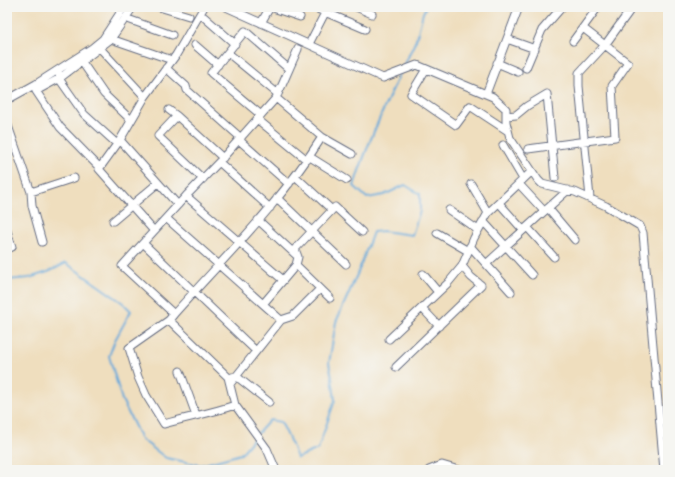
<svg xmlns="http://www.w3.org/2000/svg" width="675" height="477" font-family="Dekko,sans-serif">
<rect width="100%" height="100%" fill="#f6f6f2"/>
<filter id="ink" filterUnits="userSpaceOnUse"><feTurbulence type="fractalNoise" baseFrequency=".025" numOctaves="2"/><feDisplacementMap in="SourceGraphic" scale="8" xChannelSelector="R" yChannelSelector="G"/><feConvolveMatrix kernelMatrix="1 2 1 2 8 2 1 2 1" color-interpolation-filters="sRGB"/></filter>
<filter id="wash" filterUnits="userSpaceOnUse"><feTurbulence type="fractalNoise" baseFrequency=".012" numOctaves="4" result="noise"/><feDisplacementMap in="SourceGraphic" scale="16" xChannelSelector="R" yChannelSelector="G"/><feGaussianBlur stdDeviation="0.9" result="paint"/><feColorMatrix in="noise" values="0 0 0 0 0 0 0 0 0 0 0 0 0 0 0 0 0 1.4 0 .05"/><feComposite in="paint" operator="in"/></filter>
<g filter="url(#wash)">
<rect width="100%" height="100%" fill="#efdebe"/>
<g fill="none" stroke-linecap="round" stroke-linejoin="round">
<path stroke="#65a9da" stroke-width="2" d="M 403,68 L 416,40 L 423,13 L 426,7
M 7,280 L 29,278 L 48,272 L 66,263 L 123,303 L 131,311 L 115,340 L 109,356 L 122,400 L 141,439 L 166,458 L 201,465 L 241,454 L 255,437
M 258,433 L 270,420 L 281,422 L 292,445 L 297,458 L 318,449 L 335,400 L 332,378 L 329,363 L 336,322 L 359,270 L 373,232 L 383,231 L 412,235 L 420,211 L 420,194 L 405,185 L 384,195 L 367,198 L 354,186 C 366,147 383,110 400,73"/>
</g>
</g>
<g filter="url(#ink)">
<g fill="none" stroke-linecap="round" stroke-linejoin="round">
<defs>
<path id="minor" d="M 159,7 L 189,16
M 226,7 L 383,78 L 417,65 L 493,97 L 506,109 L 506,122 L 510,138 L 538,180 L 542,184 L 575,192 L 606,206 L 640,226 L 643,233 L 664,470
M 270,7 L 300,17
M 313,7 L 365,29
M 356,7 L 372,14
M 204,17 L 235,44
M 125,18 L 172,35
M 261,23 L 270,7
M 108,38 L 172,60
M 507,39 L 535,49
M 573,41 L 598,7
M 309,44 L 328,7
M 97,45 L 145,97 L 120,140 L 178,205
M 195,45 L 218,65
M 228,53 L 278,94
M 82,62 L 104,94 L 131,120
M 497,63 L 518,72
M 166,68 L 186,86 L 187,90 L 241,138
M 526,68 L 542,30 L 562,7
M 426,69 L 411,94 L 456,125 L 470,106 L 508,131
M 59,74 L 60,80 L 84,114 L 117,144
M 486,94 L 519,7
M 145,97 L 176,55 L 204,7
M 276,98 L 283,83 L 298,49
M 7,100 L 36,84 L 92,48 L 103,39 L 124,7
M 169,110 L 177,116
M 261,115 L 211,73 L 245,31 L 289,69
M 506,116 L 516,115 L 527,106 L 547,94 L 555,178
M 257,119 L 307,160
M 7,123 L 31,192 L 32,206 L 42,242
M 322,137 L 352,154
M 120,140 L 99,169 L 154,231
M 239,140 L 289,184
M 503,145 L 523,179
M 528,149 L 615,137 L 612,86 L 628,63 L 583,28
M 310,157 L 347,180
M 219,162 L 270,208
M 100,168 L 60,127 L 36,91 L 60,78 L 111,39 L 133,7
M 295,176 L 332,210
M 203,179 L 158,136 L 177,116 L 223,158
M 471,184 L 488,213
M 519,184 L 544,211
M 31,192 L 74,178
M 186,196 L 283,280
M 277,198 L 346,264
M 590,198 L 579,86 L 579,73 L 605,45 L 631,9
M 499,203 L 523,230
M 548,208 L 575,240
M 449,210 L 478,230
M 166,218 L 281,320 L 230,384
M 258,220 L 296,255
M 113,221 L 158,183
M 483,221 L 532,275
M 527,227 L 554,257
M 7,231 L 12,247 L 7,249
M 437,233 L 468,251
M 143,243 L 256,351
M 470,246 L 511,292
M 486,264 L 568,190
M 296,265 L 330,298
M 423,274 L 438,292
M 263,304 L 296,265 L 298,257 L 295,249 L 335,207 L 362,232
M 422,308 L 439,326
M 174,314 L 122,266 L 186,196 L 219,162 L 276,98 L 322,137 C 281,202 225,257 174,314 L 169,320 L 228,377 L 235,405 L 267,449 L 276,470
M 169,320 L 129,348 L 138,377 L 146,395 L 164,424 C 188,417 212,413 235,405
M 281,320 L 293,316 L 320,289
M 389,339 L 448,283 L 462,266 L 474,238 L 488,213 L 532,171
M 396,367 L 481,285 L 471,277 L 462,266
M 180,371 L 196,415
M 232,377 L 236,376 L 269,402
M 429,470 L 442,465 L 459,470"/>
</defs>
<use href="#minor" stroke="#656c80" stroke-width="9"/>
<use href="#minor" stroke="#fff" stroke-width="7"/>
</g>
</g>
<rect width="675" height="477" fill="none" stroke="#f6f6f2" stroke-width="24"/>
</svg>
